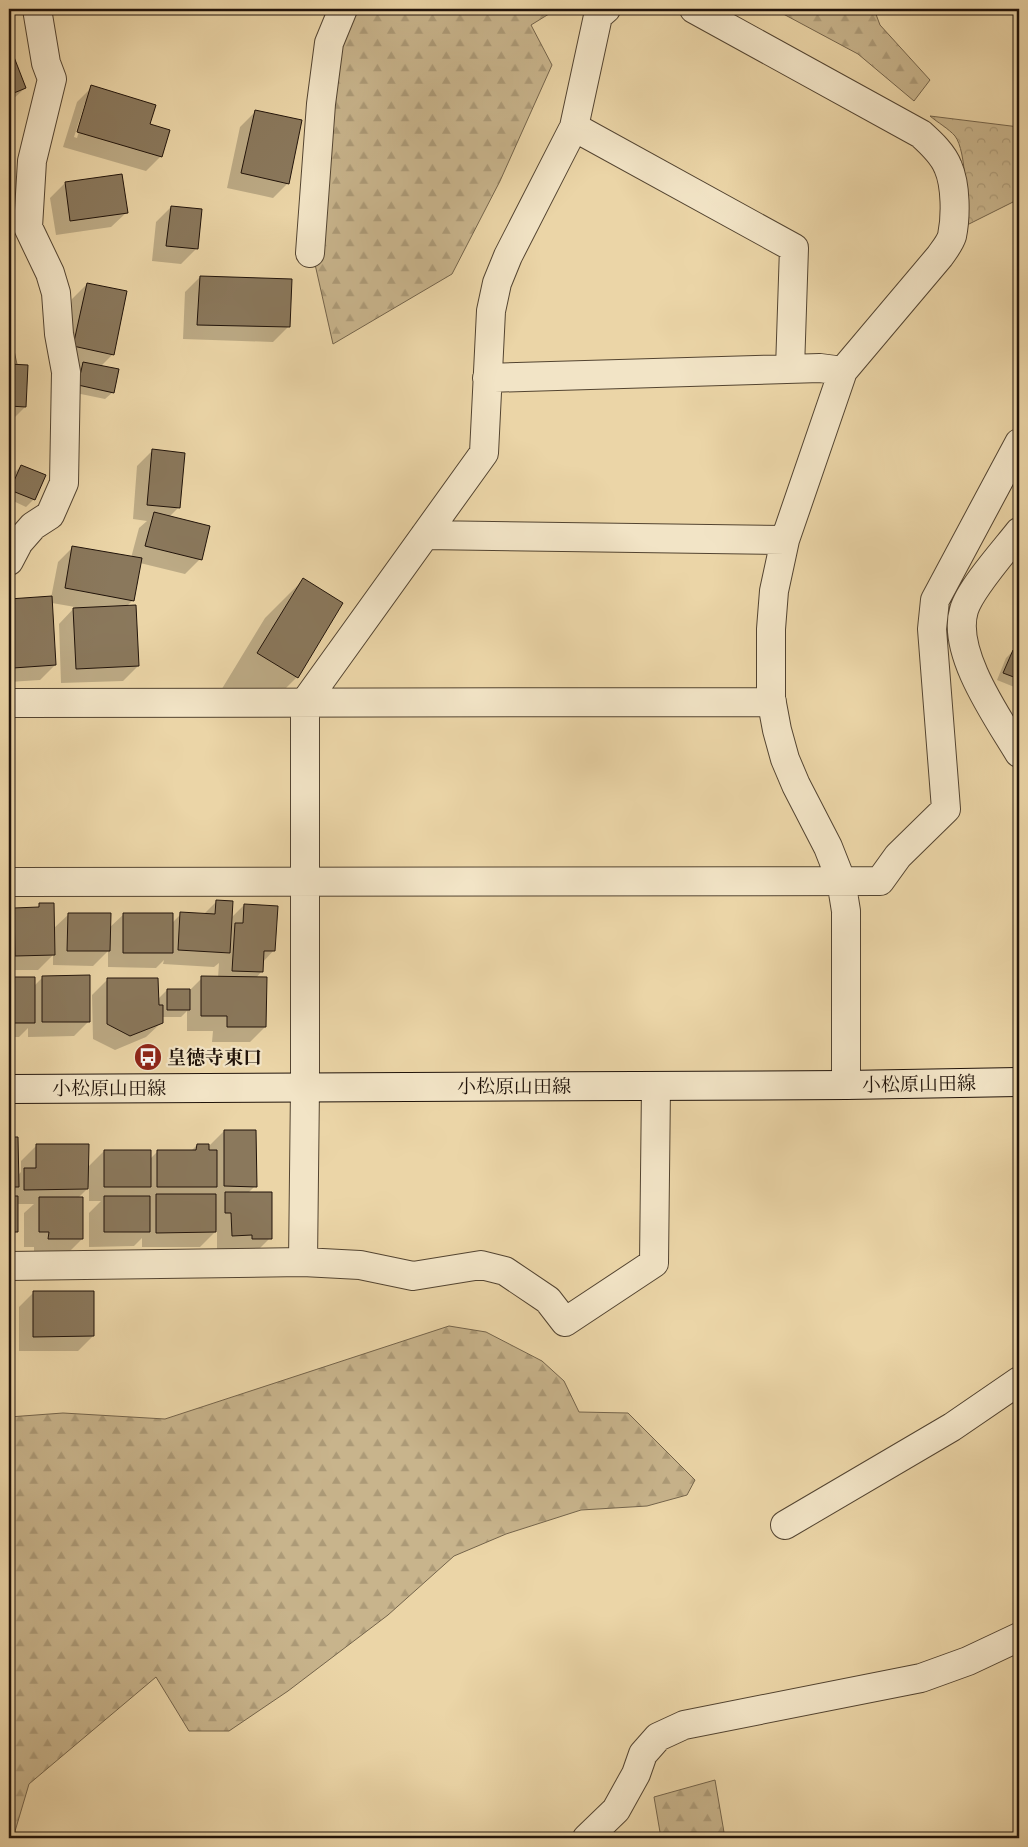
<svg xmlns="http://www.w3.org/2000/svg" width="1028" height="1847" font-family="'EB Garamond','Noto Serif JP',serif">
<defs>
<pattern id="forest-firs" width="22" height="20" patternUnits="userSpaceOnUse" patternTransform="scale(1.25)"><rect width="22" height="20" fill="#c8b48c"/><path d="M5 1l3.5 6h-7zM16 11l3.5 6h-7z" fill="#ac9a77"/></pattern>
<pattern id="park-crowns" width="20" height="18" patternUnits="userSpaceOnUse" patternTransform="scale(1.25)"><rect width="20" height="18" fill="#c8b48c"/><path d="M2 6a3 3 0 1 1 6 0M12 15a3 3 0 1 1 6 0" fill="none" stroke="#ac9a77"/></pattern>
</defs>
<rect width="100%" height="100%" fill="#ebd5a7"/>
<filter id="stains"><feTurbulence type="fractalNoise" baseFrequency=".004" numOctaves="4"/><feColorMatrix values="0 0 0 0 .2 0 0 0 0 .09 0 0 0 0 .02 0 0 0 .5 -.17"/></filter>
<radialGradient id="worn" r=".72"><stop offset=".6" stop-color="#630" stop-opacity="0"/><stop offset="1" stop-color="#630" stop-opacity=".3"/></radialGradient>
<path fill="url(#forest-firs)" stroke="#74644b" d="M 342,9 L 557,9 L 531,25 L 552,65 L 500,181 L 452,274 L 333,344 L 310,242 Z
M 774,9 L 874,9 L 880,25 L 930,80 L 914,101 L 858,54 Z
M 9,327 L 18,369 L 9,369 Z
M 449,1326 L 486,1332 L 542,1361 L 564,1381 L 579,1412 L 628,1413 L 695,1480 L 687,1495 L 647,1506 L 581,1510 L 506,1534 L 454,1556 L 388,1615 L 288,1691 L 229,1731 L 189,1731 L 156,1677 L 29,1784 L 13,1838 L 9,1838 L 9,1417 L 63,1413 L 165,1419 Z
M 715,1780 L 725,1838 L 661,1838 L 654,1797 Z"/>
<path fill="url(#park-crowns)" stroke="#74644b" d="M 930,116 L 1019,127 L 1019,199 L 965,226 C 966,206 967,152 955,136 C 949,129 937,122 930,116 Z"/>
<path fill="#0003" fill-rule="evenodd" d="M 14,59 L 25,88 L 9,103 L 9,61 Z
M 92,87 L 148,125 L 161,156 L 146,171 L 63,147 L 77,102 ZM 85,103 L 87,103 L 77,138 L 74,137 Z
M 255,112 L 288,183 L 273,198 L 227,188 L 240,127 Z
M 65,183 L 127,212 L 111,227 L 56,235 L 50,198 Z
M 171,207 L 201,210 L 196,249 L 181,264 L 152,261 L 156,222 Z
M 200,277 L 288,327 L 273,342 L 183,339 L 185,292 Z
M 87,284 L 113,354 L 100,367 L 113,392 L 105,399 L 71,392 L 76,370 L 80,365 L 59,361 L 72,299 Z
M 9,365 L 27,366 L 25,407 L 10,422 Z
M 152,451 L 179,507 L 169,517 L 200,559 L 185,574 L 140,563 L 133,600 L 127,606 L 138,666 L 123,681 L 61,683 L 59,624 L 75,607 L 52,603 L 55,665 L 40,680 L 9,682 L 9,602 L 51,598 L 58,562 L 73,547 L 131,558 L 139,528 L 147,521 L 133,519 L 137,466 Z
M 21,466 L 44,475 L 33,500 L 26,507 L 9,499 L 9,485 L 14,473 Z
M 303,580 L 297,677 L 259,715 L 220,692 L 265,618 Z
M 1013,651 L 1019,654 L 1019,689 L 997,680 L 1006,658 Z
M 216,902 L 231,918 L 244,905 L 274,950 L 262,963 L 261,972 L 256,978 L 265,1027 L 250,1042 L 212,1042 L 213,1031 L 187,1031 L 187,1011 L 181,1017 L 162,1017 L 162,1022 L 146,1037 L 115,1050 L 93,1039 L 92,995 L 107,980 L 157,1000 L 167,990 L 190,990 L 202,978 L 218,978 L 219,963 L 214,967 L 163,964 L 164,960 L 156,968 L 108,967 L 108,951 L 93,966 L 53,965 L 53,955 L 38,970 L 9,970 L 9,915 L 15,909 L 36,909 L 40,905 L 53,929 L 69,914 L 109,928 L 124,914 L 172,923 L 181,914 L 203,915 Z
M 43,977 L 89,1021 L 74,1036 L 28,1037 L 28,1028 L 19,1037 L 9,1037 L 9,978 L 34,978 L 34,986 Z
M 224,1131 L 255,1186 L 248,1193 L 270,1238 L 255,1253 L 217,1250 L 217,1230 L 200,1247 L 142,1247 L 142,1238 L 134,1246 L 89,1247 L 89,1213 L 101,1201 L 89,1201 L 89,1187 L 78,1198 L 82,1239 L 67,1254 L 34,1254 L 34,1247 L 24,1247 L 24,1213 L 34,1204 L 17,1204 L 17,1231 L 9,1239 L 9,1138 L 17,1138 L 17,1176 L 21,1172 L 21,1161 L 36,1146 L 87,1168 L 104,1151 L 150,1159 L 158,1151 L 191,1151 L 197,1145 L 208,1147 Z
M 34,1292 L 93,1336 L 78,1351 L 19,1351 L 19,1307 Z"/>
<path fill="#8a785c" stroke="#20130a" d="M 14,57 L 26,88 L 9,95 L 9,60 Z
M 91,85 L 156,105 L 150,124 L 170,130 L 162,157 L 77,132 Z
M 255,110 L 302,120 L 289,184 L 241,173 Z
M 122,174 L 128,213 L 70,221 L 65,182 Z
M 171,206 L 202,209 L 198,249 L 166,246 Z
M 200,276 L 292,279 L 290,327 L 197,325 Z
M 87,283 L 127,291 L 114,355 L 73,346 Z
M 83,362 L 119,369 L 114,393 L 78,385 Z
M 9,364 L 28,365 L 26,407 L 9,406 Z
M 152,449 L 185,453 L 180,508 L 147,505 Z
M 21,465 L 46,475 L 35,500 L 10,490 Z
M 154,512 L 210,526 L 202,560 L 145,546 Z
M 72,546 L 142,558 L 134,601 L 65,588 Z
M 303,578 L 343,603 L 298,678 L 257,653 Z
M 52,596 L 56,665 L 13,668 L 9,599 Z
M 136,605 L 139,666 L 76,669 L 73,608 Z
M 1013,650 L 1019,652 L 1019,679 L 1003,673 Z
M 216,900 L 233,901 L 230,953 L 178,950 L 180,912 L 215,914 Z
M 39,903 L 54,903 L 55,955 L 15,956 L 14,908 L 39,907 Z
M 244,904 L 278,906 L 275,951 L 264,951 L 263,972 L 232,971 L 235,923 L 243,923 Z
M 68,913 L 111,913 L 110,951 L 67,951 Z
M 123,913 L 173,913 L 173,953 L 123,953 Z
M 90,975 L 90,1022 L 42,1022 L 42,976 Z
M 201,976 L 267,977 L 266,1027 L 227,1027 L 227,1016 L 201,1016 Z
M 9,977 L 35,977 L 35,1023 L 9,1023 Z
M 107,978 L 158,978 L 159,1005 L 163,1005 L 163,1023 L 130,1036 L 107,1024 Z
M 167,989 L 190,989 L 190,1010 L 167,1010 Z
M 224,1130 L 256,1130 L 257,1187 L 224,1186 Z
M 9,1137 L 18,1137 L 19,1187 L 9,1187 Z
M 36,1144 L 89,1144 L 88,1189 L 24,1190 L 24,1168 L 36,1168 Z
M 197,1144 L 209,1144 L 209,1150 L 217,1150 L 217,1187 L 157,1187 L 157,1150 L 196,1150 Z
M 104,1150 L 151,1150 L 151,1187 L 104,1187 Z
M 225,1192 L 272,1192 L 272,1239 L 252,1239 L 252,1235 L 232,1236 L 231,1213 L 225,1213 Z
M 156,1194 L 216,1194 L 216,1232 L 156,1233 Z
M 9,1196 L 18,1196 L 18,1232 L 9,1232 Z
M 104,1196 L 150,1196 L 150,1232 L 104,1232 Z
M 39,1197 L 83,1197 L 83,1239 L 48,1239 L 49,1232 L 39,1232 Z
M 33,1291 L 94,1291 L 94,1336 L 33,1337 Z"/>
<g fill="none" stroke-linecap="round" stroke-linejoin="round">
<defs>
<path id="street" d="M 694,9 L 921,134 C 931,143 943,154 948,167 C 956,185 956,217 952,236 C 950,243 944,250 940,256 L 843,371 L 785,540 L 774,591 L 771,629 L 771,698 L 777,730 L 785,759 L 796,785 L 828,847 L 841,880 L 846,911 L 846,1085
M 574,127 L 794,248 L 790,369
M 310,253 L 321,104 L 329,43 L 343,9
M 487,378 L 820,368 L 843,371
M 1019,532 C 1005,550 970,589 964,610 C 951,652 998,718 1019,753
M 425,535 L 785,540
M 9,561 L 19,542 L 33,526 L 50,515 L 64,483 L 66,372 L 59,334 L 56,293 L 50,273 L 28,227 L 32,161 L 52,79 L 46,63 L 37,9
M 9,703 L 772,702
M 9,882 L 880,881 L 898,856 L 946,809 L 932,629 L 935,600 L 1019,443
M 303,1262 L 305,1087 L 305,702 L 484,453 L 491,311 L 497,283 L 508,256 L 574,127 L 598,16 L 606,9
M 9,1266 L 303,1262 L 360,1265 L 413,1276 L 481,1265 L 505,1271 L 548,1300 L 565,1322 L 654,1263 L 656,1086
M 785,1525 L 952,1427 L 1019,1381
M 587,1838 L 616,1810 L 636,1774 L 643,1754 L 658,1737 L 684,1725 L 921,1678 L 968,1661 L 1019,1637"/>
<path id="secondary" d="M 9,1089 L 846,1085 L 1019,1082"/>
</defs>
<use href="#street" stroke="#534431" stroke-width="30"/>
<use href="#secondary" stroke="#20130a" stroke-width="30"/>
<use href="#street" stroke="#f2e4c6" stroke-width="28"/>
<use href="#secondary" stroke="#f2e4c6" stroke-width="28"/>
</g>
<defs>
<symbol id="bus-disc" viewBox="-11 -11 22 22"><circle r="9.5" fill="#8f2418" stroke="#f2e4c6"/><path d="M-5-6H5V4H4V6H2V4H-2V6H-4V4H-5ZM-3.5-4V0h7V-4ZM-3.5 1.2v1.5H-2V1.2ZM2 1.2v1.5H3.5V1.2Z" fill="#fff"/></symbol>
</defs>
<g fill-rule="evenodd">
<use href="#bus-disc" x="132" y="1041" width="32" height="32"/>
</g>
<g text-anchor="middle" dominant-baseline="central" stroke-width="4.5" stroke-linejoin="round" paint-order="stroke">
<g font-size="19" font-weight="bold" fill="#20130a" stroke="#f2e4c6" text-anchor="start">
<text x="167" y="1057">皇徳寺東口</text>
</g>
<g font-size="19" fill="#20130a" stroke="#f2e4c6">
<text transform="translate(919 1084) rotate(-1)">小松原山田線</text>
<text x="514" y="1086">小松原山田線</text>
<text x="109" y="1088">小松原山田線</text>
</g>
</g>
<rect width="1028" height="1847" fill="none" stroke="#ebd5a7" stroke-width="30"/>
<rect x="10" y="10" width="1008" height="1827" fill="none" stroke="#20130a" stroke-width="2.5"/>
<rect x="15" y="15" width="998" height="1817" fill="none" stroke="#20130a"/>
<rect width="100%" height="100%" filter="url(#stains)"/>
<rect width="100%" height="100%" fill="url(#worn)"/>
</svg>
